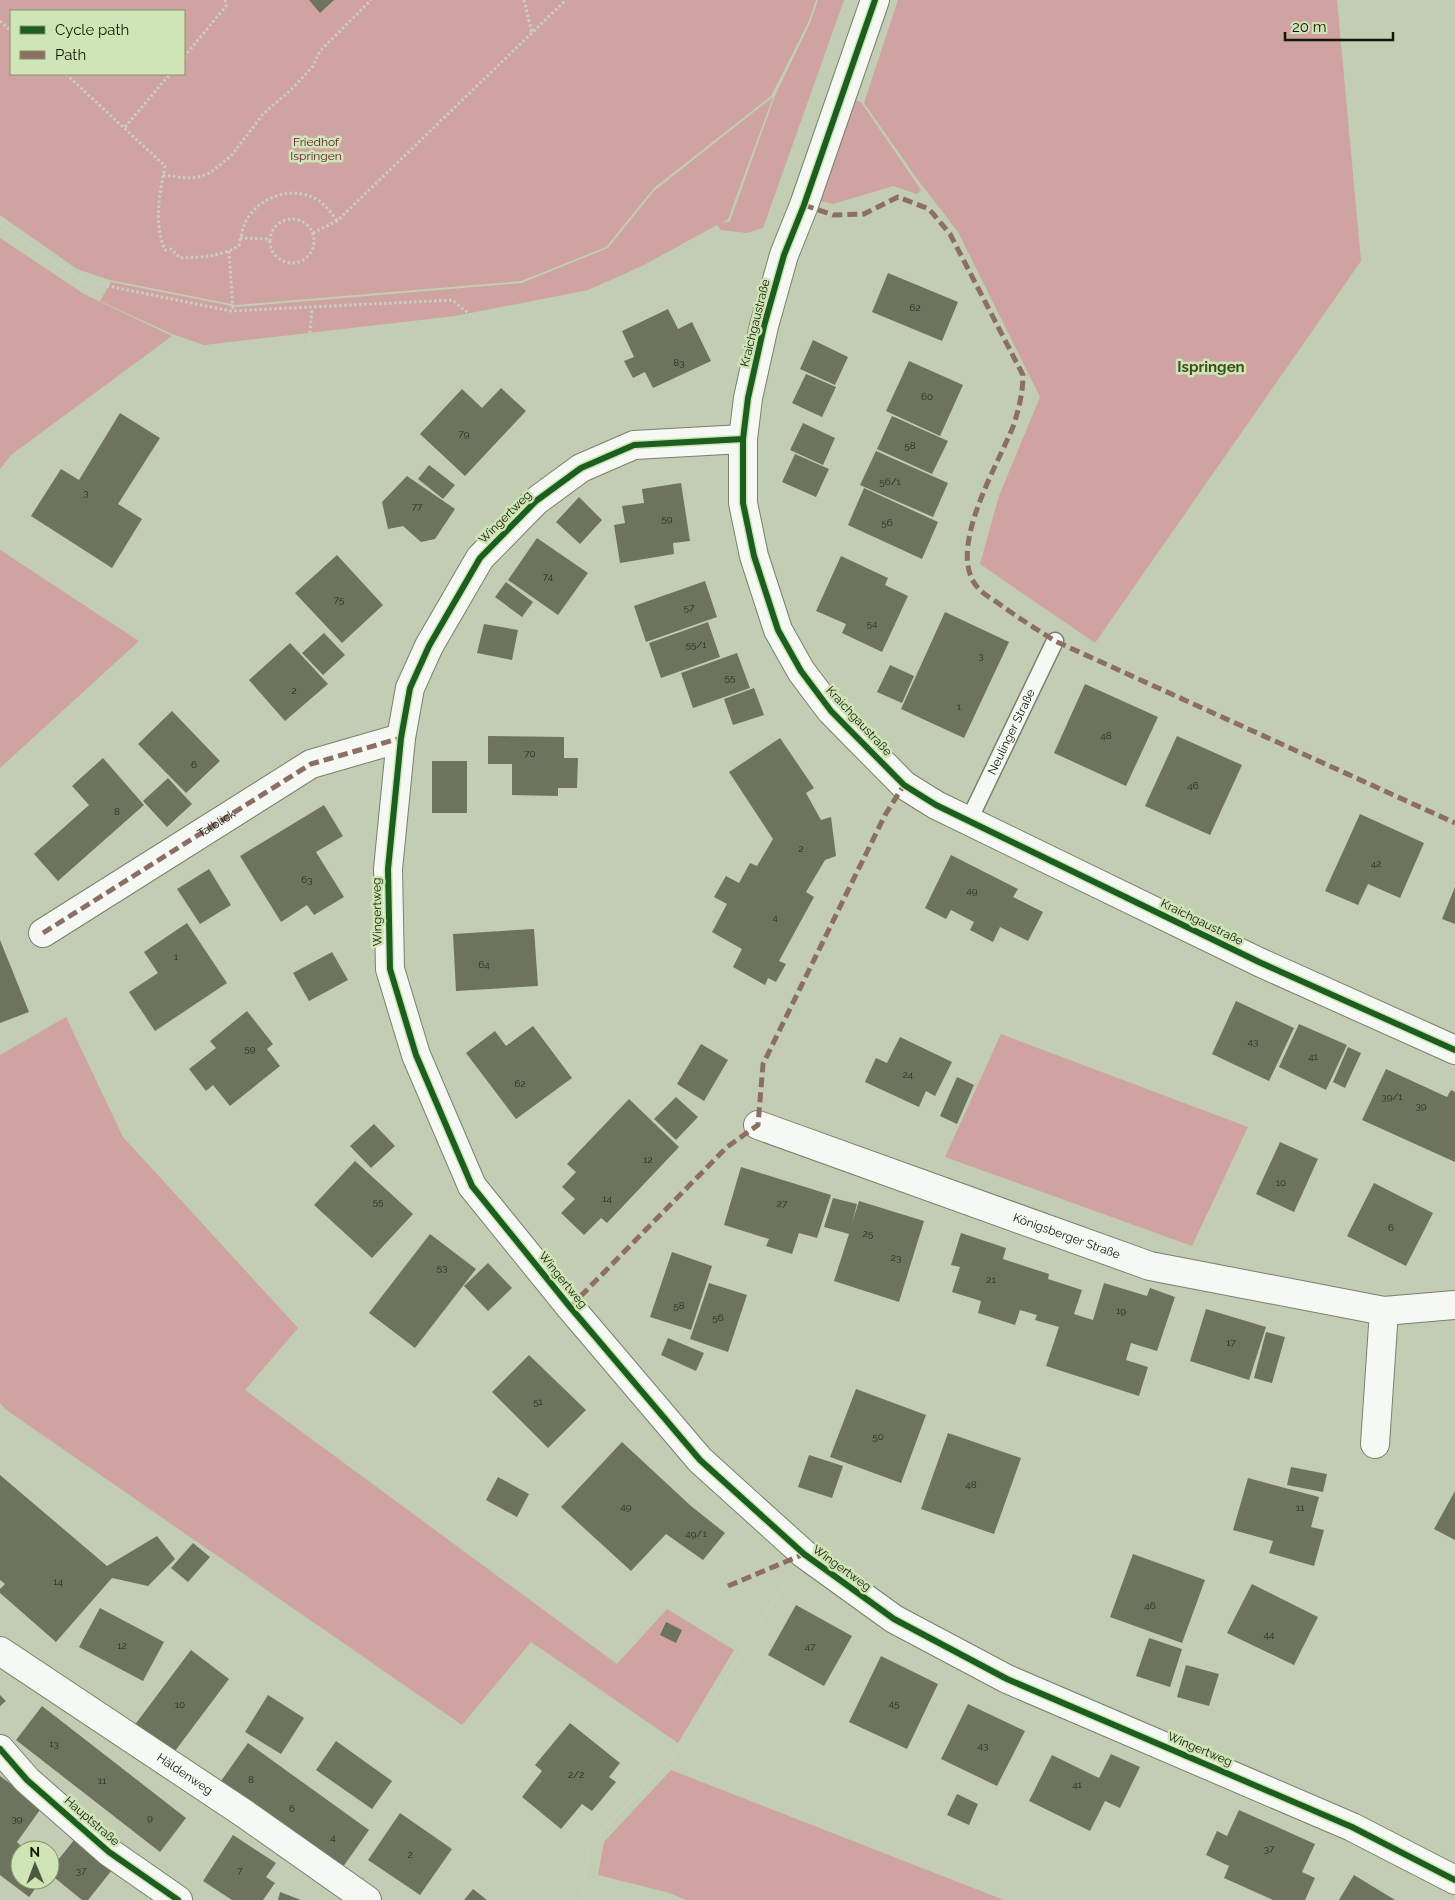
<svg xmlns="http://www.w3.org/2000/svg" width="1455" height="1900" font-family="Raleway,sans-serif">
<rect width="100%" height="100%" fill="#c2cdb3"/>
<path fill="#cfa3a1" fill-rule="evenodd" d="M 0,0 L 816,0 L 808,23 L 771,96 L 654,188 L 606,247 L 521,281 L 236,305 L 110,280 L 77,269 L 0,215 ZM 11,11 L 184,11 L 184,74 L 11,74 Z
M 818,0 L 844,0 L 763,228 L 747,233 L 721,230 L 717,225 L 642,266 L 588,290 L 455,316 L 204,345 L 172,334 L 100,301 L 111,282 L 237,307 L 522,283 L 608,248 L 654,191 L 773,97 L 728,219 L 722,223 L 730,221 L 775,96 L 810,23 Z
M 898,0 L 1337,0 L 1361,261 L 1095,643 L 980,564 L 999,496 L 1040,397 L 958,232 L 915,176 L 864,103 Z
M 855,100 L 861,102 L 921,190 L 917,194 L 893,186 L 833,204 L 820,201 Z
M 0,238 L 84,294 L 172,336 L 11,455 L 0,469 Z
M 0,550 L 139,641 L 0,768 Z
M 66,1017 L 123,1137 L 298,1328 L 245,1390 L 617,1664 L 667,1609 L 734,1650 L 678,1743 L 531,1642 L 462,1725 L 5,1409 L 0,1403 L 0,1055 Z
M 1001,1034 L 1248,1127 L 1192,1246 L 945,1157 Z
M 671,1770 L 1004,1900 L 687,1900 L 666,1892 L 598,1875 L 604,1842 Z"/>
<path fill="#6e735e" d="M 309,0 L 334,0 L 320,13 Z
M 888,273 L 958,302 L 942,341 L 872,312 Z
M 668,309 L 678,329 L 692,322 L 711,361 L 653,388 L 645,372 L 633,378 L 624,361 L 634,357 L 622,331 Z
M 813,340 L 848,357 L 835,385 L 800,369 Z
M 909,361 L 963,385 L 940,436 L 886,411 Z
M 806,374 L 836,387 L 822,417 L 792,403 Z
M 501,388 L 526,411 L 465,476 L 420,434 L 462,389 L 482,408 Z
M 120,413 L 160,438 L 118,504 L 142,519 L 112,568 L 31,516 L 61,469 L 79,480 Z
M 892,416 L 948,441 L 932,474 L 877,449 Z
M 803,423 L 835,438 L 823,465 L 790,450 Z
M 876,451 L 948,483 L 933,517 L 860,485 Z
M 795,454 L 829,469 L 816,497 L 782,482 Z
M 429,465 L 455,485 L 443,499 L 418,479 Z
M 407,476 L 455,509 L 435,539 L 421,542 L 403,526 L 388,529 L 382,502 Z
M 681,483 L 690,541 L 673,543 L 674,554 L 620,563 L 614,525 L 625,523 L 622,506 L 644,503 L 642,489 Z
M 864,488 L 938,522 L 922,559 L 848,525 Z
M 579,497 L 602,520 L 580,544 L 556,522 Z
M 537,538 L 588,573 L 558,615 L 508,580 Z
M 337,555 L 383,605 L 342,643 L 295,593 Z
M 841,556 L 888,578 L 885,585 L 908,596 L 882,652 L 842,633 L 846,624 L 816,611 Z
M 705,581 L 717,617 L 646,642 L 634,606 Z
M 506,582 L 533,602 L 522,617 L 495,597 Z
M 945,612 L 1009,642 L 964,738 L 901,709 Z
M 708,622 L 720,657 L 661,678 L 649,643 Z
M 484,624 L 518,630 L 512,660 L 477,653 Z
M 324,633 L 345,655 L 323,675 L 302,653 Z
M 290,643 L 328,684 L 285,721 L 249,680 Z
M 737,653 L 750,688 L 693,708 L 681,673 Z
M 890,665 L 914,676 L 902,703 L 877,692 Z
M 1085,684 L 1158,717 L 1126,786 L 1054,753 Z
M 754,688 L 764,715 L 733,725 L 724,699 Z
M 172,711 L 220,761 L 186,793 L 138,744 Z
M 488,736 L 564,737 L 564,758 L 578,758 L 577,788 L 558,788 L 558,796 L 512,795 L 512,764 L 488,764 Z
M 1177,736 L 1242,765 L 1210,835 L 1145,806 Z
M 780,738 L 814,788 L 806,793 L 821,820 L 831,817 L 836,856 L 825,860 L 806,892 L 814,897 L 779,961 L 786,964 L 776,982 L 768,978 L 765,985 L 733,967 L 742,949 L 712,932 L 727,904 L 714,897 L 726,876 L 739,883 L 750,863 L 757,866 L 773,839 L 729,772 Z
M 103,758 L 144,805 L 58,881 L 34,854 L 89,805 L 72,786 Z
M 432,761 L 467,761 L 467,813 L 432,813 Z
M 168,778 L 192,804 L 167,827 L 143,801 Z
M 324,805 L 343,836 L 316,852 L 344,897 L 314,915 L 307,905 L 281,922 L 240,856 Z
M 1360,814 L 1424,843 L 1400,898 L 1368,884 L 1358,905 L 1325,891 Z
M 951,855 L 1018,889 L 1013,897 L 1043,912 L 1028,941 L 1000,927 L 993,942 L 970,930 L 974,922 L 951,910 L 946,919 L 925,908 Z
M 209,869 L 231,905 L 200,924 L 177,889 Z
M 1455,887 L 1455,924 L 1442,919 Z
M 187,923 L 227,983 L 155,1031 L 129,992 L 158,973 L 144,952 Z
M 534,929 L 538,986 L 456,991 L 453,934 Z
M 0,940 L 29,1012 L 0,1023 Z
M 332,952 L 348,980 L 309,1001 L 293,973 Z
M 1236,1001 L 1294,1028 L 1269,1081 L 1212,1054 Z
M 247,1011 L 273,1044 L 267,1049 L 280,1066 L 230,1106 L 213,1085 L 206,1091 L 189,1069 L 216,1048 L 210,1041 Z
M 1299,1024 L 1347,1045 L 1326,1090 L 1279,1067 Z
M 533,1026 L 572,1078 L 516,1119 L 466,1053 L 495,1031 L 506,1046 Z
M 900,1037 L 952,1062 L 935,1096 L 926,1091 L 919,1107 L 865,1082 L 876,1058 L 887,1063 Z
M 701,1044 L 728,1060 L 704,1101 L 677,1084 Z
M 1348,1047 L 1361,1053 L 1345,1088 L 1333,1082 Z
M 1386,1069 L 1447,1097 L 1451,1090 L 1455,1092 L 1455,1162 L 1362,1120 Z
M 957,1077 L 974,1085 L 957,1124 L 940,1116 Z
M 676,1097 L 698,1117 L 676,1140 L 654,1119 Z
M 629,1099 L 679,1147 L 607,1223 L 601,1218 L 584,1235 L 561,1213 L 575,1199 L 562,1187 L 576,1172 L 567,1164 Z
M 374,1124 L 395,1146 L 371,1168 L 350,1146 Z
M 1280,1142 L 1318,1159 L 1294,1212 L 1256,1194 Z
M 355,1161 L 413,1214 L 372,1258 L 314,1205 Z
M 741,1167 L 831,1195 L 817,1238 L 799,1233 L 792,1254 L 766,1246 L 769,1239 L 724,1225 Z
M 1374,1183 L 1433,1213 L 1406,1266 L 1347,1236 Z
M 833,1198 L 857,1204 L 852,1223 L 859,1201 L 924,1221 L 899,1302 L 834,1281 L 849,1234 L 824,1227 Z
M 961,1233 L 1006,1248 L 1003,1259 L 1049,1274 L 1048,1279 L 1082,1290 L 1074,1314 L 1093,1320 L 1104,1283 L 1147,1296 L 1150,1288 L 1175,1297 L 1157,1351 L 1131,1343 L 1126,1360 L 1148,1367 L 1139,1396 L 1046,1366 L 1059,1327 L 1035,1320 L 1037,1315 L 1020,1310 L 1015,1325 L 978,1313 L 981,1301 L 952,1292 L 960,1267 L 951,1265 Z
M 430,1234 L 476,1269 L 415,1348 L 369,1313 Z
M 672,1252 L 712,1266 L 691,1330 L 650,1317 Z
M 488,1263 L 512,1288 L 488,1311 L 464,1286 Z
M 709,1283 L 747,1295 L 728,1352 L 690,1339 Z
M 1206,1309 L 1266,1327 L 1249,1380 L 1190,1361 Z
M 1266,1332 L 1285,1337 L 1272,1383 L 1254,1378 Z
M 668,1338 L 704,1353 L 696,1371 L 661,1355 Z
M 529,1355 L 586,1410 L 548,1448 L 492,1392 Z
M 856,1389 L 926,1415 L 901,1483 L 830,1457 Z
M 948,1433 L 1021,1458 L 994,1534 L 921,1509 Z
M 622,1442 L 691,1506 L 725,1533 L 703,1560 L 666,1534 L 631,1571 L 561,1507 Z
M 809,1455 L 843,1466 L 832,1498 L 798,1487 Z
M 1291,1467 L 1327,1474 L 1323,1492 L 1287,1485 Z
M 0,1475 L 107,1566 L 157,1536 L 175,1559 L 148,1586 L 112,1578 L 56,1642 L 0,1593 L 0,1589 L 5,1584 L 0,1580 Z
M 498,1477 L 529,1494 L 517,1517 L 486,1500 Z
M 1248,1478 L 1319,1497 L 1311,1527 L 1324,1530 L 1314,1566 L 1269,1553 L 1273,1541 L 1233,1530 Z
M 1455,1491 L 1455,1540 L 1434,1529 Z
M 193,1543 L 210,1557 L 188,1582 L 171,1568 Z
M 1133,1554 L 1205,1580 L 1182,1643 L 1110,1617 Z
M 1252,1584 L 1318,1617 L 1294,1665 L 1227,1633 Z
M 796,1605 L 852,1636 L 824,1686 L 768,1655 Z
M 100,1608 L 164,1642 L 143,1681 L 79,1647 Z
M 666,1622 L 682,1630 L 676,1643 L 660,1635 Z
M 1149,1638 L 1182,1649 L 1170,1687 L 1136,1676 Z
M 191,1650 L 229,1679 L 169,1759 L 131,1730 Z
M 881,1656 L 938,1684 L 907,1749 L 849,1722 Z
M 1186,1665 L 1219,1674 L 1209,1706 L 1177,1697 Z
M 0,1695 L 6,1701 L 0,1706 Z
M 268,1695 L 304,1718 L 281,1754 L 245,1732 Z
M 968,1704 L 1025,1731 L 997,1786 L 941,1759 Z
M 42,1706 L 186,1818 L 160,1852 L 16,1740 Z
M 570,1723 L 620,1763 L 609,1777 L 616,1782 L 592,1811 L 582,1804 L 561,1829 L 522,1797 L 542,1771 L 535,1765 Z
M 336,1741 L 392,1781 L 372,1809 L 316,1770 Z
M 248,1743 L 369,1830 L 338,1874 L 216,1788 Z
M 1111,1754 L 1140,1767 L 1120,1808 L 1105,1801 L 1090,1831 L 1029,1801 L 1052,1755 L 1099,1778 Z
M 0,1776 L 42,1807 L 17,1842 L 25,1850 L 20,1850 L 20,1880 L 42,1880 L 29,1897 L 0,1875 Z
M 957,1794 L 978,1804 L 969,1825 L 947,1815 Z
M 1239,1810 L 1315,1844 L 1302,1872 L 1315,1878 L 1305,1900 L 1273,1900 L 1224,1878 L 1229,1866 L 1206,1855 L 1217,1831 L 1227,1836 Z
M 400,1813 L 452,1849 L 420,1895 L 368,1860 Z
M 233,1835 L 276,1863 L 266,1877 L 275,1883 L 263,1900 L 232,1900 L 203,1881 Z
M 74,1840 L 112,1870 L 88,1900 L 82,1900 L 50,1874 L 50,1870 Z
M 1354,1875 L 1395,1900 L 1339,1900 Z
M 473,1889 L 487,1900 L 464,1900 Z
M 280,1892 L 301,1900 L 278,1900 Z"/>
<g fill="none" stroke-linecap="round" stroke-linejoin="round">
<defs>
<g id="lane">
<path id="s1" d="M 968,822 L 1055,641"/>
</g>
<g id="street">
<path d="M 875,0 L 804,205 L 784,255 L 764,326 L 748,398 L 743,439 L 743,503 L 754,556 L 778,630 L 801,671 L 831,711 L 904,785 L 936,805 L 1259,962 L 1455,1050"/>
<path d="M 743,439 L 634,445 L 581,468 L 536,501 L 480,558 L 429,646 L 410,688 L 401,738 L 388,869 L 390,969 L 416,1055 L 472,1186 L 570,1307 L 700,1460 L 804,1554 L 894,1619 L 1007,1679 L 1352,1827 L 1455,1880"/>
<path id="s2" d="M 43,933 L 311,764 L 401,738"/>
<path id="s3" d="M 758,1125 L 1150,1266 L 1384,1311 L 1455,1305"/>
<path d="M 1375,1444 L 1384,1311"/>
<path id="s4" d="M 0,1651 L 245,1814 L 367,1900"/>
<path d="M 0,1749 L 27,1780 L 109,1852 L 178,1900"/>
</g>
</defs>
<use href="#lane" stroke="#79816d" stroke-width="19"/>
<use href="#street" stroke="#79816d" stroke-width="30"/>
<path stroke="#cacdc5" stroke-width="3" stroke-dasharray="2.5 2.5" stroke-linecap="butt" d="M 524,0 L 532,33
M 0,21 L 11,31
M 184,57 L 226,6 L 225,0
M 66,74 L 165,166 C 160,193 153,223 165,250 L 171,249 L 180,258 C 204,257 217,257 239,246 C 241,235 243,225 249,216 C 265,193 300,185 322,203 C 328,208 333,215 337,221
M 125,127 L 170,74
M 163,175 L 186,178 L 198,177 L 210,173 L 231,156 L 263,114 L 292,89 L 313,66 L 320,51 L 371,0
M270 241a22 22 0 1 1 44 0a22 22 0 1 1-44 0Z
M 0,224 L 83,281 L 231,311 L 452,300 L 478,321
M 313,233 L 337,221 L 566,0
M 240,238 L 269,239
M 229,251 L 233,311
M 309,343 L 312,308
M 581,1900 L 590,1844 L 682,1746 L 787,1581"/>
<use href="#lane" stroke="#f6f8f4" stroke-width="16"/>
<use href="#street" stroke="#f6f8f4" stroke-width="28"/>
<path stroke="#8d6e63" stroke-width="5" stroke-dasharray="10 5" stroke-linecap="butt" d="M 804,205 L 833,215 L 864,214 L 898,197 L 929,209 L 950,234 L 1023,375 C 1023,392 1019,408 1014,424 C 1000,462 942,554 980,590 C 985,595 992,599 998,603 C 1017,617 1036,629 1055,641 L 1455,823
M 43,933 L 311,764 L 401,738
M 570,1307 L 727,1147 L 758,1125 L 763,1064 L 885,815 L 904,785
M 728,1586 L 804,1554"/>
<defs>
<path id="cycleway" d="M 875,0 L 804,205 L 784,255 L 764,326 L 748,398 L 743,439 L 743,503 L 754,556 L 778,630 L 801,671 L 831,711 L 904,785 L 936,805 L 1259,962 L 1455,1050
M 743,439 L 634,445 L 581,468 L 536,501 L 480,558 L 429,646 L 410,688 L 401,738 L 388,869 L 390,969 L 416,1055 L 472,1186 L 570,1307 L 700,1460 L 804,1554 L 894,1619 L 1007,1679 L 1352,1827 L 1455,1880
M 0,1749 L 27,1780 L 109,1852 L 178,1900"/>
</defs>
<use href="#cycleway" stroke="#cfe5b5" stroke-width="9"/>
<use href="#cycleway" stroke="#1b5e20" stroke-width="6"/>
</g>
<g text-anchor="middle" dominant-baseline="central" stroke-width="5" stroke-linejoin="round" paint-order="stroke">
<g font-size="10" fill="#282f1d">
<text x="915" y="307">62</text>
<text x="679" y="362">83</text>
<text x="927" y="396">60</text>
<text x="464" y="433">79</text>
<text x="910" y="445">58</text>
<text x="890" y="481">56/1</text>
<text x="86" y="492">3</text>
<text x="417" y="506">77</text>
<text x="667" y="518">59</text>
<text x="887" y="522">56</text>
<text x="548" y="576">74</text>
<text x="339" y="599">75</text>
<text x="689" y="607">57</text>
<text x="872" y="623">54</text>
<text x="696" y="644">55/1</text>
<text x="981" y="655">3</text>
<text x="730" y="677">55</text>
<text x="294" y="690">2</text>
<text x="959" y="706">1</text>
<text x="1106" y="735">48</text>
<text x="530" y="753">70</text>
<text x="194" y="764">6</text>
<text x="1193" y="785">46</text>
<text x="117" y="811">8</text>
<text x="801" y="848">2</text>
<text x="1376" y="863">42</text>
<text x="307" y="879">63</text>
<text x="972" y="890">49</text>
<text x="775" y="917">4</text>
<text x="176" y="956">1</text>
<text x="484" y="964">64</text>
<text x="1253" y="1041">43</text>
<text x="250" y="1048">59</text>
<text x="1313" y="1056">41</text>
<text x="908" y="1074">24</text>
<text x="520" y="1083">62</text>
<text x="1392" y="1096">39/1</text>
<text x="1421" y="1105">39</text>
<text x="648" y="1159">12</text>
<text x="1281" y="1182">10</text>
<text x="607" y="1198">14</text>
<text x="378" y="1201">55</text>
<text x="782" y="1203">27</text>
<text x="1391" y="1227">6</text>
<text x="868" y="1233">25</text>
<text x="896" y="1257">23</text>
<text x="442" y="1267">53</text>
<text x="991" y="1279">21</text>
<text x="679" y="1305">58</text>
<text x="1121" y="1310">19</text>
<text x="718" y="1317">56</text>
<text x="1231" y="1342">17</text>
<text x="538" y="1401">51</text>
<text x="878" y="1436">50</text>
<text x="971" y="1484">48</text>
<text x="626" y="1506">49</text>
<text x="1300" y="1507">11</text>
<text x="696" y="1533">49/1</text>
<text x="58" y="1581">14</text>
<text x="1150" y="1605">46</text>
<text x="1269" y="1634">44</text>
<text x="122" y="1645">12</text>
<text x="810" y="1646">47</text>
<text x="894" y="1703">45</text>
<text x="180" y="1704">10</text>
<text x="54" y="1743">13</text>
<text x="983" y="1745">43</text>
<text x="576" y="1774">2/2</text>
<text x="251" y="1779">8</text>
<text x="102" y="1780">11</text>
<text x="1077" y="1784">41</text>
<text x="292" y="1808">6</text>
<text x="150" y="1817">9</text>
<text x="17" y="1818">39</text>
<text x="333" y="1837">4</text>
<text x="1269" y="1848">37</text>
<text x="410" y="1854">2</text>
<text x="81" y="1870">37</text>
<text x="240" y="1870">7</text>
</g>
<g font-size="12" fill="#65152e" stroke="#cfe5b5">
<text x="316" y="142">Friedhof<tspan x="316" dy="14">Ispringen</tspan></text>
</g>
<g font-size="12" fill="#111807" stroke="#cfe5b5">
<text transform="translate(755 323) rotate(-76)">Kraichgaustraße</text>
<text transform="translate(505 517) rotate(-45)">Wingertweg</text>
<text transform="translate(859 721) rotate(47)">Kraichgaustraße</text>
<text stroke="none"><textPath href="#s1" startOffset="100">Neulinger Straße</textPath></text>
<text stroke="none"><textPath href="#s2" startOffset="205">Talblick</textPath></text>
<text transform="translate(377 912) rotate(-91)">Wingertweg</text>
<text transform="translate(1202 922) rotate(26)">Kraichgaustraße</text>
<text stroke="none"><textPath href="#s3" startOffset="328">Königsberger Straße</textPath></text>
<text transform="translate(563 1280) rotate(51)">Wingertweg</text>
<text transform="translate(842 1568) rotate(36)">Wingertweg</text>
<text transform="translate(1200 1749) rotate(23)">Wingertweg</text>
<text stroke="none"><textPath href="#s4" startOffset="222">Häldenweg</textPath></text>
<text transform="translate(92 1821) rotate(41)">Hauptstraße</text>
</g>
<g font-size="15" font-weight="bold" fill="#3d4e24" stroke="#cfe5b5">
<text x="1211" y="367">Ispringen</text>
</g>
</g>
<rect x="10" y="10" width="175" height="65" fill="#cfe5b5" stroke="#83936f"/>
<rect x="20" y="26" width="25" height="8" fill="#1b5e20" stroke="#83936f"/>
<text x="55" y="35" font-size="15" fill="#111807">Cycle path</text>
<rect x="20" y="51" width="25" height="8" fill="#8d6e63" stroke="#83936f"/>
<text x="55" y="60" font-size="15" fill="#111807">Path</text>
<g transform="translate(35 1865) rotate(359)"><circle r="24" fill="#cfe5b5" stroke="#83936f"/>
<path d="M0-4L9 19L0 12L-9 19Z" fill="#4f5743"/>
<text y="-8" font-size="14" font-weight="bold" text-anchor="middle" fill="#111807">N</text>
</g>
<path d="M1285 32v8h108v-8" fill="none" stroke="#111807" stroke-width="2.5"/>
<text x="1292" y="32" font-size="15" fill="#111807" stroke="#cfe5b5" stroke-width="4" paint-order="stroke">20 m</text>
</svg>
